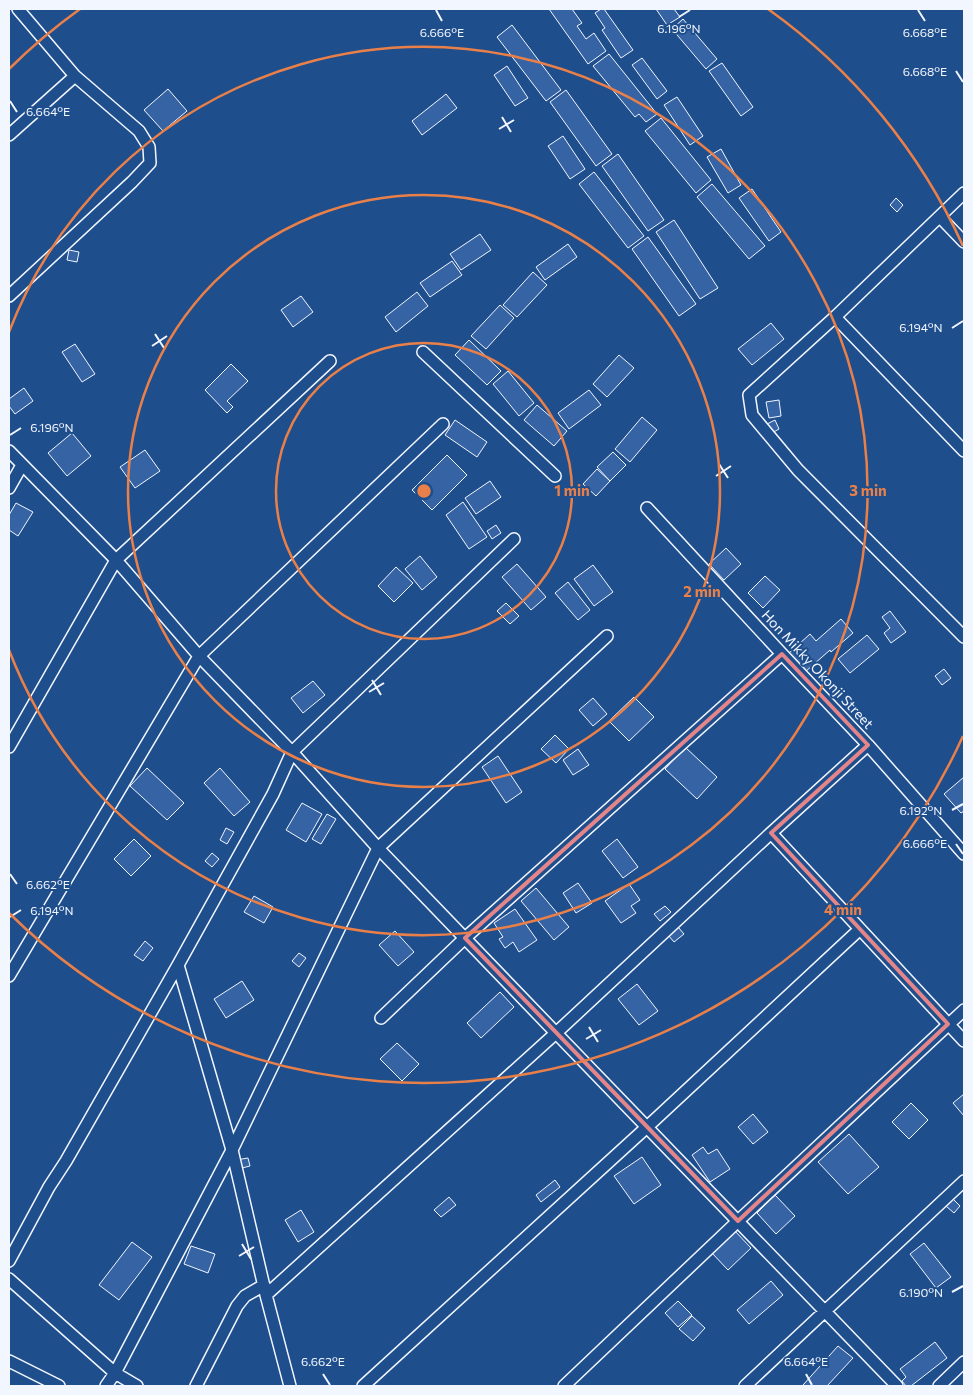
<svg xmlns="http://www.w3.org/2000/svg" width="973" height="1395" font-family="Commissioner,sans-serif">
<rect width="100%" height="100%" fill="#1f4e8c"/>
<path fill="#3563a3" stroke="#f2f6ff" d="M 549,9 L 572,9 L 582,23 L 577,26 L 586,39 L 594,33 L 606,51 L 588,64 Z
M 601,9 L 604,9 L 633,50 L 621,58 L 602,30 L 605,28 L 595,13 Z
M 656,9 L 674,9 L 680,17 L 667,25 Z
M 683,19 L 717,59 L 706,69 L 672,29 Z
M 512,25 L 561,90 L 546,101 L 497,37 Z
M 609,54 L 657,114 L 646,122 L 639,114 L 635,117 L 593,66 Z
M 642,58 L 667,91 L 657,99 L 632,65 Z
M 722,63 L 753,107 L 741,116 L 709,71 Z
M 507,66 L 528,98 L 515,106 L 494,75 Z
M 168,89 L 187,111 L 163,131 L 144,110 Z
M 566,90 L 612,154 L 596,166 L 550,102 Z
M 446,94 L 457,108 L 422,135 L 412,121 Z
M 677,97 L 703,136 L 690,145 L 664,105 Z
M 661,118 L 711,180 L 696,193 L 645,131 Z
M 563,136 L 585,169 L 570,179 L 548,146 Z
M 721,149 L 741,185 L 728,193 L 707,157 Z
M 618,154 L 664,220 L 648,231 L 602,166 Z
M 594,172 L 644,236 L 628,248 L 579,184 Z
M 712,184 L 765,246 L 749,259 L 697,197 Z
M 752,189 L 781,232 L 769,241 L 739,198 Z
M 896,198 L 903,205 L 897,212 L 890,205 Z
M 674,220 L 718,288 L 700,299 L 656,232 Z
M 480,234 L 491,250 L 461,270 L 450,254 Z
M 648,237 L 696,304 L 679,316 L 632,249 Z
M 568,244 L 577,257 L 545,280 L 536,267 Z
M 69,250 L 79,252 L 77,262 L 67,260 Z
M 452,261 L 462,275 L 430,297 L 420,283 Z
M 533,272 L 547,285 L 517,317 L 503,305 Z
M 417,292 L 428,306 L 396,332 L 385,317 Z
M 301,296 L 313,312 L 293,327 L 281,310 Z
M 500,305 L 514,318 L 486,349 L 471,336 Z
M 771,323 L 784,339 L 752,365 L 738,349 Z
M 469,340 L 501,371 L 487,385 L 455,355 Z
M 75,344 L 95,374 L 82,382 L 62,352 Z
M 619,355 L 634,368 L 607,397 L 593,384 Z
M 231,364 L 248,381 L 227,401 L 233,407 L 227,413 L 205,390 Z
M 508,371 L 534,403 L 519,416 L 493,384 Z
M 24,388 L 33,401 L 15,414 L 9,406 L 9,399 Z
M 589,390 L 601,405 L 569,429 L 558,413 Z
M 779,400 L 781,416 L 769,418 L 766,402 Z
M 537,405 L 567,431 L 554,446 L 524,420 Z
M 642,417 L 657,430 L 630,462 L 615,449 Z
M 455,420 L 487,442 L 477,457 L 445,435 Z
M 775,420 L 779,429 L 772,433 L 767,424 Z
M 72,433 L 91,456 L 67,476 L 48,453 Z
M 145,450 L 160,471 L 135,488 L 120,467 Z
M 613,452 L 626,465 L 610,481 L 597,467 Z
M 447,455 L 467,475 L 432,510 L 412,490 Z
M 597,469 L 610,481 L 596,496 L 583,484 Z
M 490,481 L 501,497 L 476,514 L 465,498 Z
M 463,502 L 487,537 L 469,549 L 446,515 Z
M 16,503 L 33,512 L 18,536 L 9,530 L 9,515 Z
M 496,525 L 501,533 L 492,539 L 487,531 Z
M 726,548 L 741,564 L 724,580 L 709,564 Z
M 420,556 L 437,577 L 422,590 L 405,569 Z
M 517,564 L 546,597 L 531,610 L 502,577 Z
M 593,565 L 613,592 L 594,606 L 574,579 Z
M 396,567 L 413,583 L 394,602 L 378,586 Z
M 765,576 L 780,590 L 763,608 L 748,593 Z
M 568,582 L 590,610 L 578,620 L 555,593 Z
M 506,603 L 519,616 L 510,624 L 497,611 Z
M 890,611 L 906,632 L 891,643 L 884,633 L 890,628 L 882,617 Z
M 841,619 L 853,633 L 831,652 L 830,650 L 805,672 L 788,654 L 810,634 L 816,641 Z
M 867,635 L 879,649 L 850,673 L 838,659 Z
M 944,669 L 951,678 L 942,685 L 935,676 Z
M 313,681 L 325,695 L 303,713 L 291,698 Z
M 634,697 L 654,717 L 629,741 L 609,721 Z
M 593,698 L 607,714 L 593,726 L 579,710 Z
M 555,735 L 569,749 L 556,763 L 541,749 Z
M 685,747 L 717,777 L 697,799 L 665,769 Z
M 578,749 L 589,765 L 573,775 L 563,760 Z
M 498,756 L 522,792 L 506,803 L 482,767 Z
M 147,768 L 184,803 L 167,820 L 130,786 Z
M 220,768 L 250,802 L 234,816 L 204,783 Z
M 964,777 L 964,811 L 961,813 L 944,794 Z
M 302,803 L 322,814 L 306,842 L 286,830 Z
M 327,814 L 336,819 L 321,844 L 312,839 Z
M 226,828 L 234,832 L 227,844 L 220,840 Z
M 134,839 L 151,856 L 131,876 L 114,859 Z
M 617,839 L 638,867 L 623,878 L 602,851 Z
M 212,853 L 219,859 L 212,867 L 205,861 Z
M 578,883 L 592,903 L 576,913 L 563,893 Z
M 629,884 L 640,900 L 631,906 L 636,913 L 621,923 L 605,901 Z
M 536,888 L 569,927 L 554,940 L 521,901 Z
M 254,896 L 273,907 L 264,923 L 244,912 Z
M 665,906 L 671,912 L 660,921 L 654,914 Z
M 515,909 L 537,940 L 519,952 L 513,942 L 505,948 L 499,939 L 503,937 L 494,923 Z
M 678,927 L 684,934 L 674,942 L 668,935 Z
M 395,931 L 414,952 L 398,966 L 379,945 Z
M 145,941 L 153,948 L 143,961 L 134,955 Z
M 299,953 L 306,958 L 299,967 L 292,961 Z
M 242,981 L 254,1000 L 226,1018 L 214,999 Z
M 637,984 L 658,1011 L 639,1025 L 618,999 Z
M 500,992 L 514,1007 L 481,1038 L 467,1023 Z
M 397,1043 L 419,1064 L 402,1081 L 380,1059 Z
M 964,1094 L 964,1116 L 953,1103 Z
M 911,1103 L 928,1120 L 909,1139 L 892,1122 Z
M 753,1114 L 768,1132 L 753,1144 L 738,1127 Z
M 849,1134 L 879,1167 L 848,1194 L 818,1162 Z
M 703,1147 L 708,1154 L 717,1149 L 730,1169 L 710,1182 L 692,1155 Z
M 642,1157 L 661,1185 L 634,1204 L 614,1176 Z
M 248,1158 L 250,1166 L 238,1169 L 236,1160 Z
M 555,1180 L 560,1187 L 541,1202 L 536,1195 Z
M 775,1195 L 795,1216 L 776,1234 L 757,1213 Z
M 449,1197 L 456,1205 L 441,1217 L 434,1210 Z
M 953,1199 L 960,1206 L 954,1213 L 946,1206 Z
M 301,1210 L 314,1232 L 298,1242 L 285,1220 Z
M 734,1230 L 751,1248 L 728,1270 L 711,1252 Z
M 132,1242 L 152,1257 L 119,1300 L 99,1285 Z
M 924,1243 L 951,1277 L 936,1288 L 910,1254 Z
M 191,1246 L 215,1254 L 208,1273 L 184,1264 Z
M 771,1281 L 783,1295 L 749,1324 L 737,1310 Z
M 678,1301 L 692,1315 L 678,1327 L 665,1313 Z
M 692,1316 L 705,1328 L 693,1341 L 679,1329 Z
M 935,1342 L 947,1358 L 911,1386 L 906,1386 L 902,1381 L 906,1377 L 900,1369 Z
M 838,1346 L 853,1358 L 827,1386 L 804,1386 L 803,1385 Z"/>
<g fill="none" stroke-linecap="round" stroke-linejoin="round">
<defs>
<path id="street" d="M 9,135 L 75,76 L 18,9
M 964,193 L 835,317 L 749,395 L 752,415 L 798,470 L 964,637
M 940,217 L 964,242
M 9,296 L 132,182 L 150,163 L 149,147 L 139,131 L 75,76
M 835,317 L 964,451
M 423,352 L 555,476
M 9,451 L 116,560 L 199,656 L 292,752 L 378,848 L 556,1033 L 897,1386
M 9,488 L 22,465
M 647,508 L 782,654 L 868,745 L 964,854
M 9,747 L 116,560 L 330,361
M 771,833 L 964,1041
M 178,965 L 232,1150 L 266,1295 L 290,1386
M 9,976 L 199,656 L 443,424
M 381,1018 L 465,938 L 782,654
M 9,1261 L 49,1187 L 66,1161 L 178,965 L 273,794 L 292,752 L 514,539
M 9,1279 L 115,1373 L 137,1386
M 266,1295 L 556,1033 L 771,833 L 868,745
M 9,1361 L 59,1386
M 106,1386 L 115,1373 L 232,1150 L 378,848 L 607,636
M 196,1386 L 237,1306 L 245,1296 L 264,1285
M 363,1386 L 647,1127 L 860,929
M 564,1386 L 738,1221 L 964,1010
M 745,1386 L 964,1181
M 939,1386 L 964,1362"/>
</defs>
<use href="#street" stroke="#f2f6ff" stroke-width="14"/>
<use href="#street" stroke="#1f4e8c" stroke-width="11"/>
</g>
<path fill="none" stroke="#e38589" stroke-width="4" stroke-linejoin="round" d="M 782,654 L 868,745 L 771,833 L 948,1024 L 738,1221 L 465,938 Z"/>
<path fill="none" stroke="#f2f6ff" stroke-width="2" d="M 436,10 L 442,21M 918,10 L 925,21M 679,17 L 690,10M 956,71 L 963,82M 10,101 L 17,112M 502,117 L 511,132M 499,129 L 514,120M 952,328 L 963,321M 155,334 L 164,348M 152,346 L 167,336M 10,435 L 21,428M 719,464 L 728,478M 716,476 L 731,466M 372,680 L 381,695M 369,692 L 384,683M 952,810 L 963,804M 956,844 L 963,854M 10,874 L 17,884M 10,917 L 21,910M 589,1027 L 598,1042M 586,1039 L 601,1030M 242,1244 L 251,1259M 239,1256 L 254,1247M 952,1292 L 963,1286M 323,1374 L 330,1385M 806,1374 L 812,1385"/>
<g fill="none" stroke="#ea8049" stroke-width="2.5">
<circle cx="424" cy="491" r="148"/>
<circle cx="424" cy="491" r="296"/>
<path d="M9 332A444 444 0 1 1 9 650"/>
<path d="M963 736A592 592 0 0 1 9 913M9 69A592 592 0 0 1 80 9M768 9A592 592 0 0 1 963 246"/>
</g>
<g text-anchor="middle" dominant-baseline="central" stroke-width="4" stroke-linejoin="round" paint-order="stroke">
<g font-size="14" fill="#f2f6ff" stroke="#1f4e8c">
<text transform="translate(818 669) rotate(47)">Hon Mikky Okonji Street</text>
</g>
</g>
<g font-size="12" text-anchor="middle" fill="#f2f6ff" stroke="#1f4e8c" stroke-width="4" stroke-linejoin="round" paint-order="stroke">
<text x="679" y="33">6.196°N</text>
<text x="442" y="37">6.666°E</text>
<text x="925" y="37">6.668°E</text>
<text x="925" y="76">6.668°E</text>
<text x="48" y="116">6.664°E</text>
<text x="921" y="332">6.194°N</text>
<text x="52" y="432">6.196°N</text>
<text x="921" y="815">6.192°N</text>
<text x="925" y="848">6.666°E</text>
<text x="48" y="889">6.662°E</text>
<text x="52" y="915">6.194°N</text>
<text x="921" y="1297">6.190°N</text>
<text x="323" y="1366">6.662°E</text>
<text x="806" y="1366">6.664°E</text>
</g>
<circle cx="424" cy="491" r="8" fill="#ea8049" stroke="#1f4e8c" stroke-width="2.5"/>
<g font-size="15" text-anchor="middle" font-weight="bold" fill="#ea8049" stroke="#1f4e8c" stroke-width="4" stroke-linejoin="round" paint-order="stroke">
<text x="572" y="496">1 min</text>
<text x="868" y="496">3 min</text>
<text x="702" y="597">2 min</text>
<text x="843" y="915">4 min</text>
</g>
<rect width="973" height="1395" fill="none" stroke="#f2f6ff" stroke-width="20"/>
</svg>
